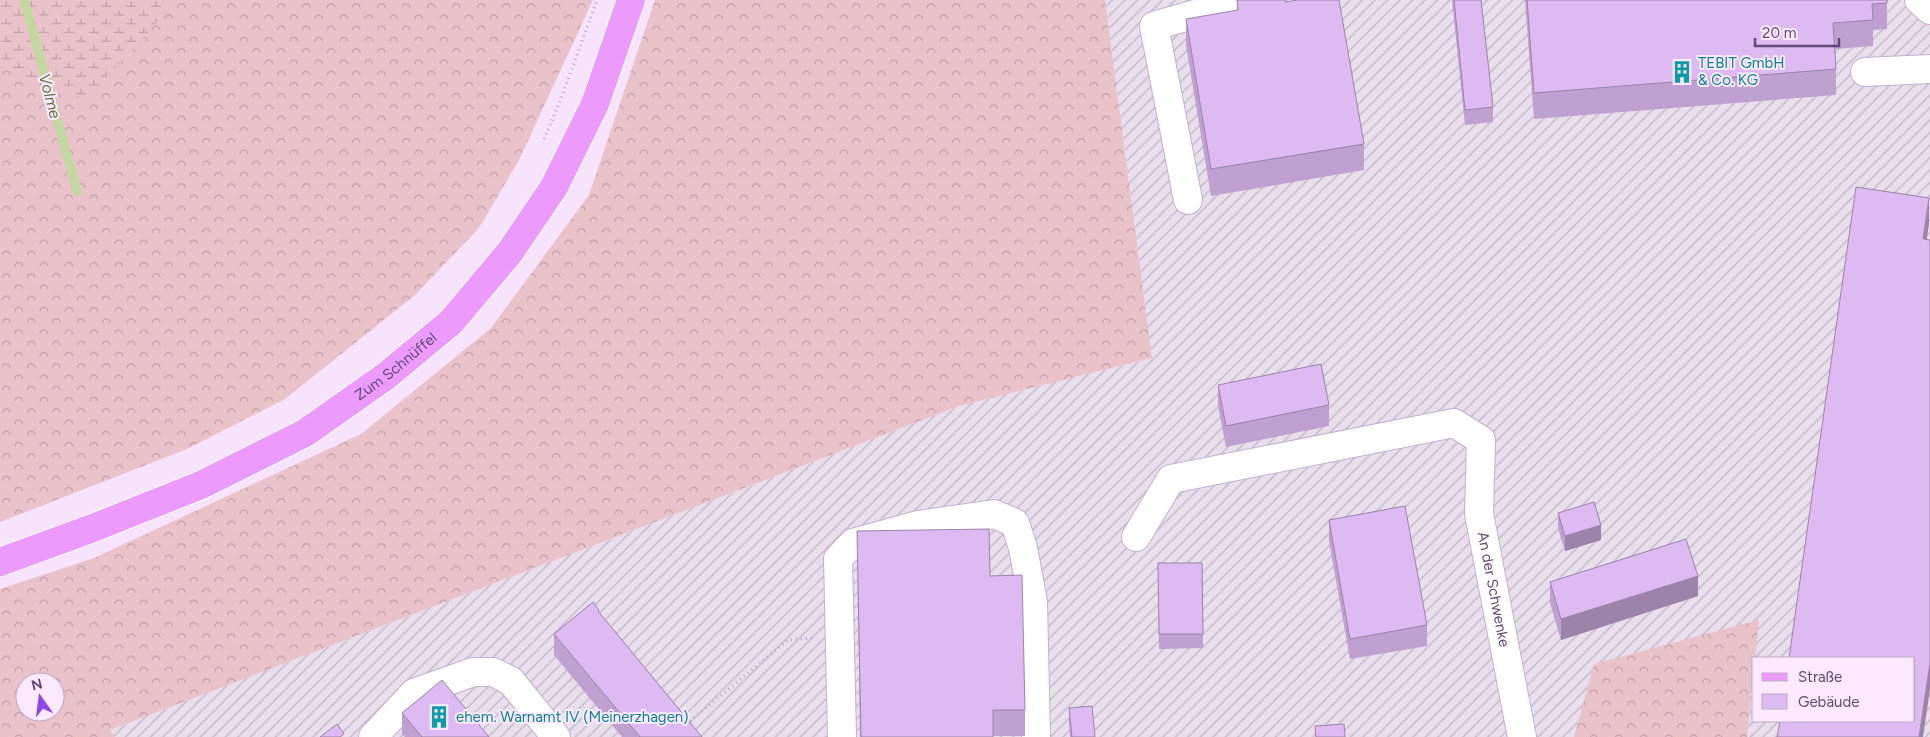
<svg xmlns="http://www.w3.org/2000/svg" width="1930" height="737" font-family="Figtree,sans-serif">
<defs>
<pattern id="industrial-furrows" width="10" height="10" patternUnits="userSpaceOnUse" patternTransform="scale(1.25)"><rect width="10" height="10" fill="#e8deec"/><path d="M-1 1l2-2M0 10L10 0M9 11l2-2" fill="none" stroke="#bfb6c4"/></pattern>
<pattern id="forest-crowns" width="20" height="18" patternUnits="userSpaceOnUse" patternTransform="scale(1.25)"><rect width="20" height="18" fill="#eac2ca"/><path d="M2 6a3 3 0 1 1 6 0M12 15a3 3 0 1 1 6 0" fill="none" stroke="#c1a0a9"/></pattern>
<pattern id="wetland-marsh" width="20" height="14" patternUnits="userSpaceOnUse" patternTransform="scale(1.25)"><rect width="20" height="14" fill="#eac2ca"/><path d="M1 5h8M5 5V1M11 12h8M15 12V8" fill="none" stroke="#c1a0a9"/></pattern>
</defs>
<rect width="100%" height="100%" fill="#f8e3fc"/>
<path fill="url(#industrial-furrows)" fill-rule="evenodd" d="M 1105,0 L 1930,0 L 1930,737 L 115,737 L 110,730 L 959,406 L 1152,358 ZM 1754,658 L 1914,658 L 1914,721 L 1754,721 Z"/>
<path fill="url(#forest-crowns)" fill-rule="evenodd" d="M 0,0 L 593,0 L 519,160 L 479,228 L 415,295 L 285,399 L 187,449 L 0,522 Z
M 655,0 L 1105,0 L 1152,358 L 959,406 L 110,730 L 115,737 L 0,737 L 0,589 L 94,558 L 361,434 L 491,328 L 589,195 ZM 25,682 L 55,682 L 55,712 L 25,712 Z
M 1759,620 L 1747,737 L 1574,737 L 1594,664 Z"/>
<path fill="url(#wetland-marsh)" d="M 0,0 L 174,0 L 177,1 L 86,99 L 0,68 Z"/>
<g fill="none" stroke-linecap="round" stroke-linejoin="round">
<path stroke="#c3d89e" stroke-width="9" d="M 24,0 L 77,191"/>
<defs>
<g id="minor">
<path d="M 1919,0 L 1930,10"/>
<path d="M 1865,72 L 1930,69"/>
<path d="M 1188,200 L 1154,26 L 1244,0"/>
<path id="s1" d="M 1136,537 L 1171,479 L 1454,423 L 1481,440 L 1479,514 L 1522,737"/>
<path d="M 373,737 L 414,693 L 473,672 L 493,672 L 511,681 L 556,737"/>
<path d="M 842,737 L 838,559 L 853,543 L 918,525 L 994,514 L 1015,523 L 1023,548 L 1033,602 L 1036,737"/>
</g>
<g id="major">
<path id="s2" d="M 0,562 L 93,528 L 201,485 L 305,433 L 386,376 L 451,322 L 510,252 L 554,187 L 595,104 L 631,0"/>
</g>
</defs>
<use href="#minor" stroke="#c7afd3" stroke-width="30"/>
<use href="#major" stroke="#fff" stroke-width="30"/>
<path stroke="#c09ed7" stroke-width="3" stroke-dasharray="1 4" stroke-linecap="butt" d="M 544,139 L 561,99 L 597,0
M 690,721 L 788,640 L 813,638"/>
<use href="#minor" stroke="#fff" stroke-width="28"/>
<use href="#major" stroke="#ec9bfc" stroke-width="28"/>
</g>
<path fill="#bea1d0" d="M 1237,0 L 1286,2 L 1364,144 L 1364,170 L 1211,196 L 1186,45 L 1186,19 L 1237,11 Z
M 1452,0 L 1481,0 L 1493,107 L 1493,122 L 1465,125 Z
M 1525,0 L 1887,0 L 1887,29 L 1873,30 L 1873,46 L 1835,49 L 1836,69 L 1836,95 L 1534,119 Z
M 1218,385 L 1329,405 L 1329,426 L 1226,447 L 1218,406 Z
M 1558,513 L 1601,540 L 1565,551 L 1558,528 Z
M 1329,520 L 1427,625 L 1427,646 L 1350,659 L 1329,541 Z
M 857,531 L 990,576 L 1025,710 L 1025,736 L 993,736 L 993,737 L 860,737 Z
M 1158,563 L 1202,563 L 1203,648 L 1159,649 Z
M 1550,582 L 1698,596 L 1561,640 L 1550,603 Z
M 599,613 L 702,737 L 622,737 L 554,655 L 554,634 Z
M 1069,708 L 1095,737 L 1070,737 L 1069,723 Z
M 402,713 L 489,737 L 405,737 L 402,734 Z"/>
<path fill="#9b83a9" d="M 1929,198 L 1929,224 L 1923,265 L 1923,239 Z
M 1601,525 L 1601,540 L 1565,551 L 1565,536 Z
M 1698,576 L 1698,596 L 1561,640 L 1561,619 Z
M 1930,663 L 1930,689 L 1923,737 L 1919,737 Z"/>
<path fill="#ddbbf2" stroke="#9b83a9" d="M 1237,0 L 1285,0 L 1286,2 L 1297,0 L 1339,0 L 1364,144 L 1211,169 L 1186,19 L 1238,10 Z
M 1454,0 L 1481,0 L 1493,107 L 1465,110 Z
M 1527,0 L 1887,0 L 1887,3 L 1872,4 L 1873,20 L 1833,23 L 1836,69 L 1534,93 Z
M 1856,187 L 1929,198 L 1923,239 L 1930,240 L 1930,663 L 1919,737 L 1777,737 L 1780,721 L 1914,721 L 1914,658 L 1789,658 Z
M 1321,364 L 1329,405 L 1226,426 L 1218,385 Z
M 1594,502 L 1601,525 L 1565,536 L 1558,513 Z
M 1405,506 L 1427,625 L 1350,639 L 1329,520 Z
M 989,529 L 990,576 L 1022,575 L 1025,710 L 993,710 L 993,737 L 861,737 L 857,531 Z
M 1686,539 L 1698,576 L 1561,619 L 1550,582 Z
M 1158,563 L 1202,563 L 1203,634 L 1159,634 Z
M 593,602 L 599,610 L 598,611 L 702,737 L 640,737 L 554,634 Z
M 442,680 L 489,737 L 422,737 L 402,713 Z
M 1092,706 L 1095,737 L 1072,737 L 1069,708 Z
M 337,724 L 344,734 L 340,737 L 320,737 Z
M 1344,724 L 1345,737 L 1316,737 L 1315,726 Z"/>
<defs>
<symbol id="building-bare" viewBox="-9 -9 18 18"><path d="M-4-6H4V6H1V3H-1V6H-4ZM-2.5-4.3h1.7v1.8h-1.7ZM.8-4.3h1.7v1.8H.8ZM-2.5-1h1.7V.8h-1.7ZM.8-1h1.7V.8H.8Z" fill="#0f9aa8" stroke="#fbeaff" stroke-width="2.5" paint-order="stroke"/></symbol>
</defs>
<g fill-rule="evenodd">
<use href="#building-bare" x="1666" y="56" width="32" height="32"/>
<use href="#building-bare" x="423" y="701" width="32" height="32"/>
</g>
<g text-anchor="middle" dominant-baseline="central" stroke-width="4" stroke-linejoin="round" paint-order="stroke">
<g font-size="15" fill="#0d838f" stroke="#fbeaff" text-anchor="start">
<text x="1698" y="63">TEBIT GmbH<tspan x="1698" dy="17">&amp; Co. KG</tspan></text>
<text x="456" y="717">ehem. Warnamt IV (Meinerzhagen)</text>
</g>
<g font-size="15" fill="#624975" stroke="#fbeaff">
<text stroke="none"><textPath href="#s2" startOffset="444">Zum Schnüffel</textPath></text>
<text stroke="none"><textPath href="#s1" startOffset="539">An der Schwenke</textPath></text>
</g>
<g font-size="16" font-style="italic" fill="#5e743a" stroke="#fbeaff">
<text transform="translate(50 96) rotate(75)">Volme</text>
</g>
</g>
<rect x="1752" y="657" width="162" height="65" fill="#fbeaff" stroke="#beaac8"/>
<rect x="1762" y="673" width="25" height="8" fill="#ec9bfc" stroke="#beaac8"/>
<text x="1798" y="682" font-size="15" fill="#624975">Straße</text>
<rect x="1762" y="694" width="25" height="15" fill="#ddbbf2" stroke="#beaac8"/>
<text x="1798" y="707" font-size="15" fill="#624975">Gebäude</text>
<g transform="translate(40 697) rotate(346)"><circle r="24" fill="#fbeaff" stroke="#beaac8"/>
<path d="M0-4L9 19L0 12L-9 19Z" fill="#8d47e8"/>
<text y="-8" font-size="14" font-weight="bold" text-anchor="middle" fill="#624975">N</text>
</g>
<path d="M1755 38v8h84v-8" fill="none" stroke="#624975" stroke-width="2.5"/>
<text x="1762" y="38" font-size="15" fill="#624975" stroke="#fbeaff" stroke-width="4" paint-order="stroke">20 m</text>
</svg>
